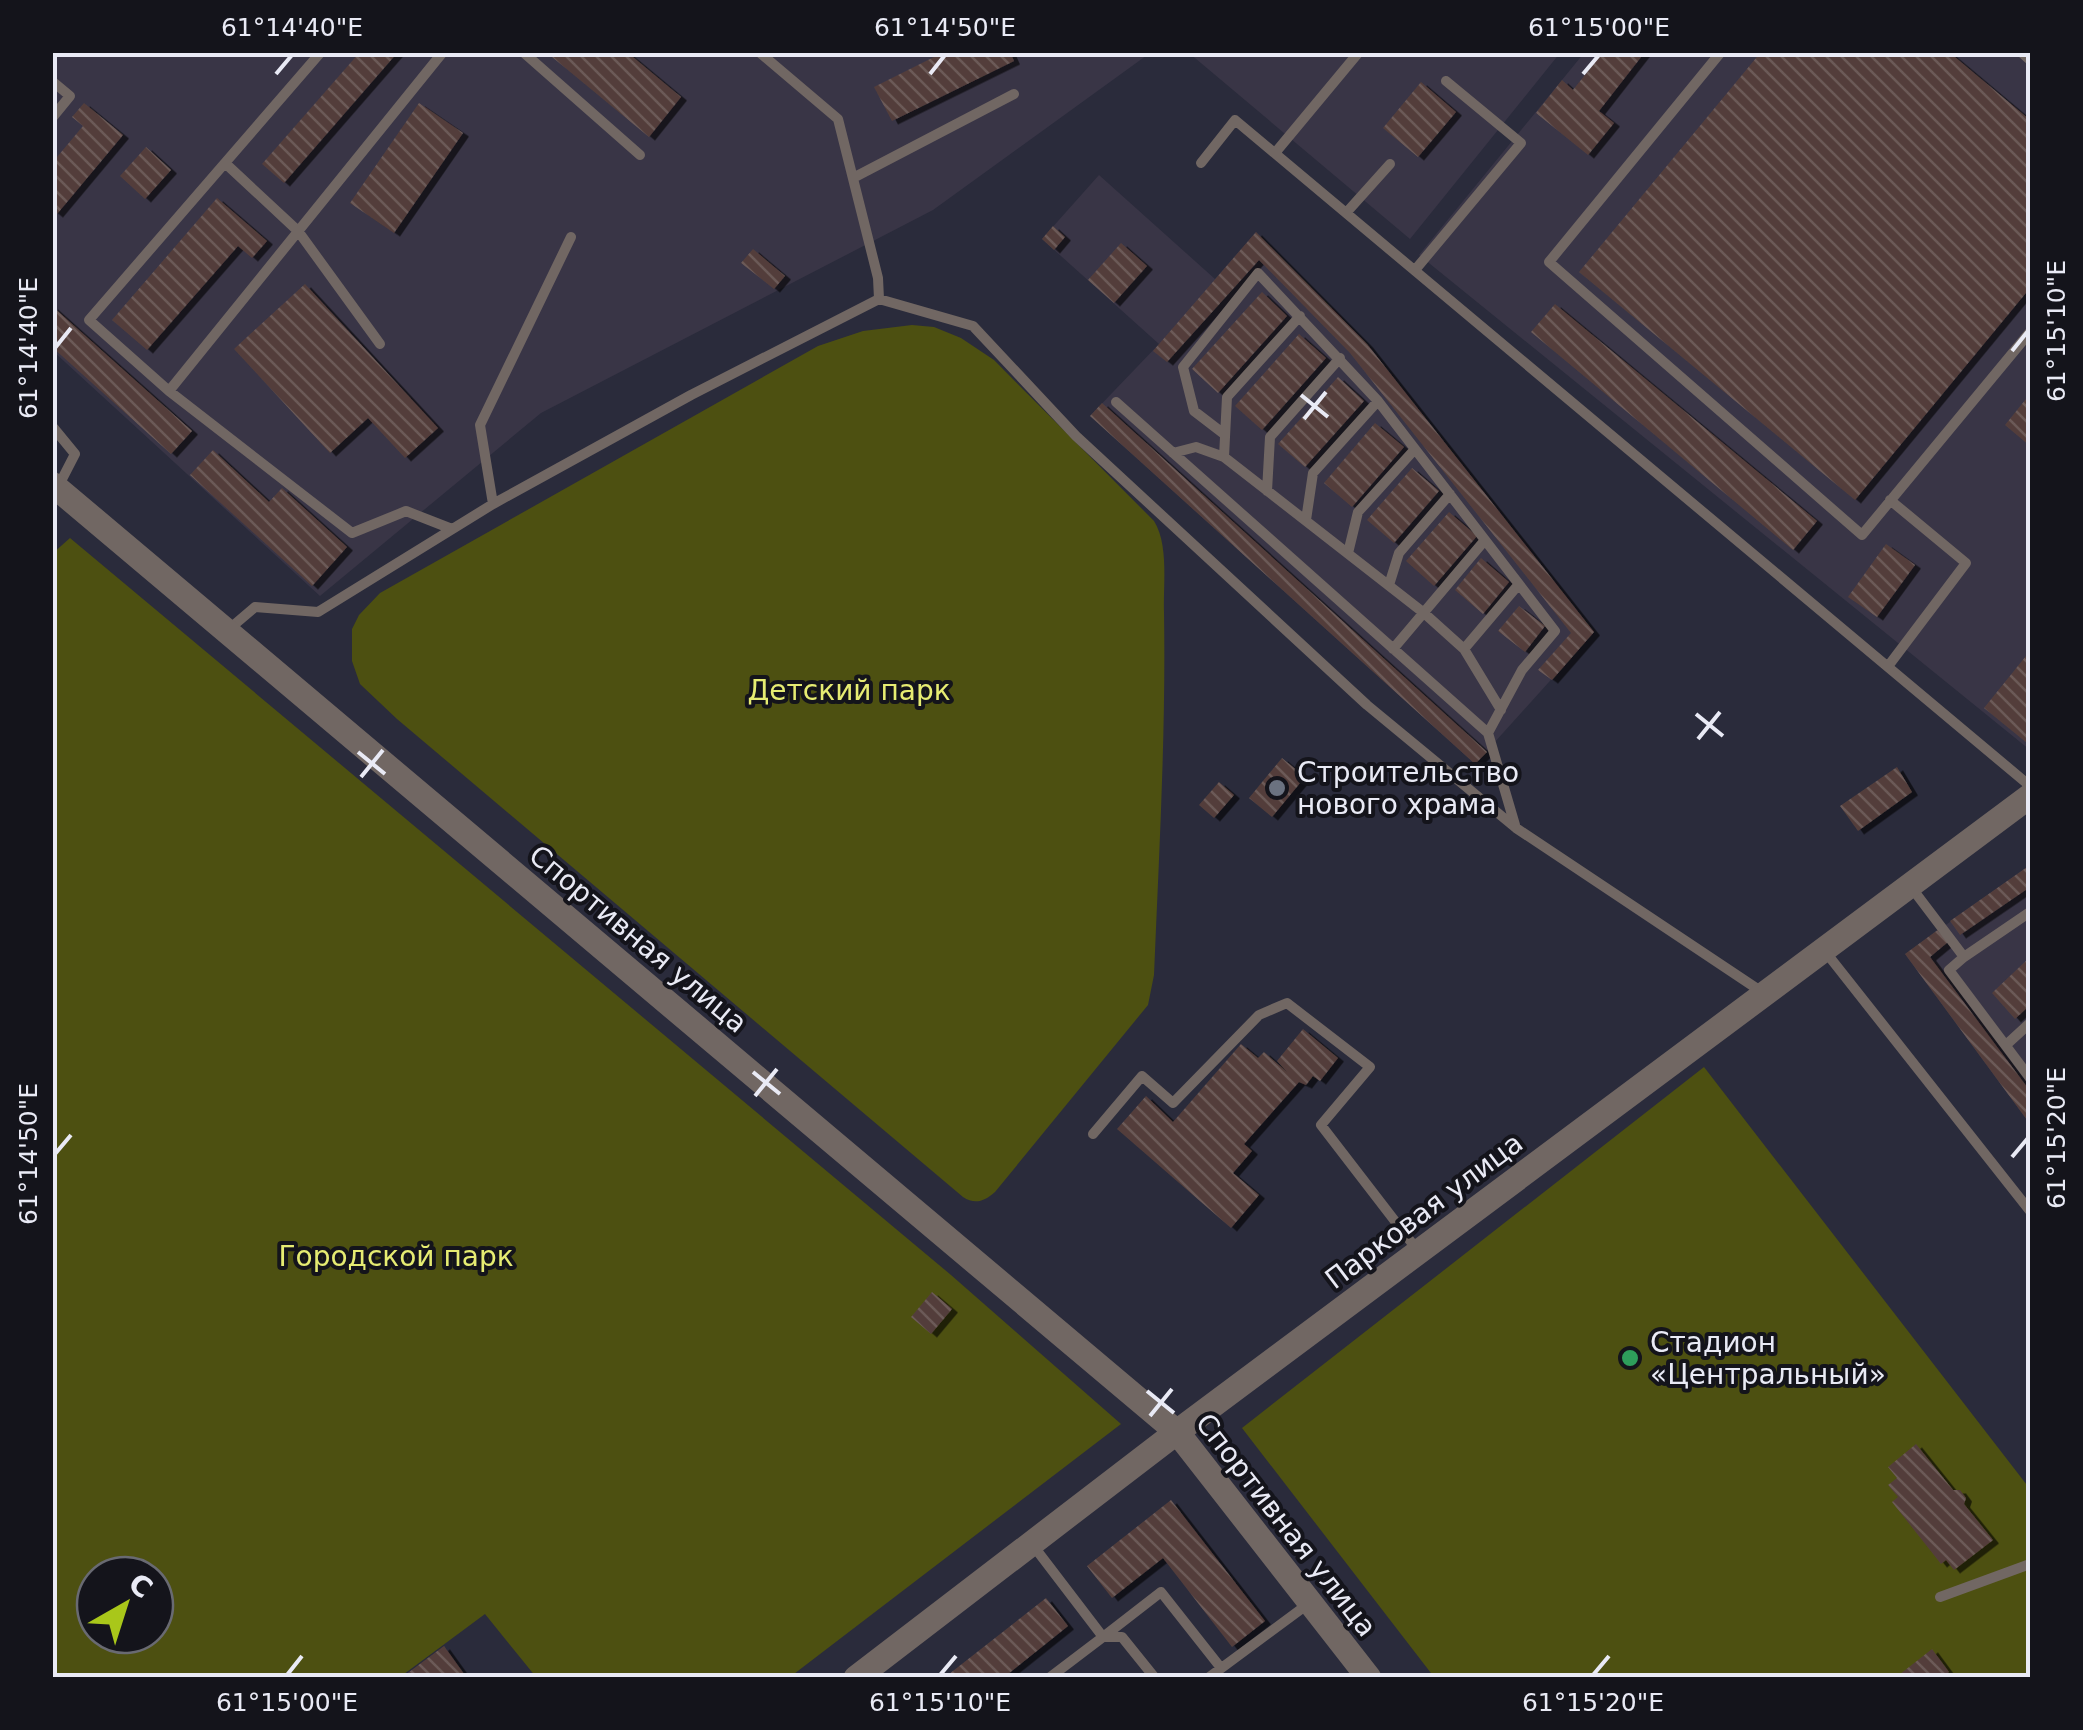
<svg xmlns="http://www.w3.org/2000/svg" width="2083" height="1730" font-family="'DejaVu Sans',sans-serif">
<defs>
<pattern id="building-back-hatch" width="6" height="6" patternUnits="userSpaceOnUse" patternTransform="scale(2.5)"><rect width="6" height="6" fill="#533e3b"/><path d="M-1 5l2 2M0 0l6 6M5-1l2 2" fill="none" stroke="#6c5a58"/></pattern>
<filter id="shadow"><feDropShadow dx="6" dy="3.5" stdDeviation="0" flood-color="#0009"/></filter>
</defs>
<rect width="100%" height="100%" fill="#2a2b3b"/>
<path fill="#393546" d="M 52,53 L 1150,53 L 933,210 L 541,413 L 320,596 L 53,351 Z
M 1189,53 L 1560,53 L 1410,239 Z
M 1584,53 L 2030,53 L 2030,750 L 1419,255 Z
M 1099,175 L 1215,279 L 1256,232 L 1367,344 L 1594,632 L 1475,764 L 1090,416 L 1159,344 L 1042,239 Z
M 2030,865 L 2030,1124 L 1905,954 Z"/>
<path fill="#4d5011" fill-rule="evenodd" d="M 912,325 L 934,327 L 961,338 L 994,360 L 1154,521 C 1169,545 1163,585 1164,612 C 1166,733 1159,854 1154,975 L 1148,1005 L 995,1192 C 985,1201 975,1205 963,1197 L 397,719 L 360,684 L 352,661 L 352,629 L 359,615 L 380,593 L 818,346 L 863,331 Z
M 70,538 L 951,1275 L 1121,1424 L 790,1677 L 536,1677 L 485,1614 L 400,1677 L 53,1678 L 52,554 ZM 95,1575 L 155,1575 L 155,1635 L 95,1635 Z
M 1704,1067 L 2030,1489 L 2030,1677 L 1434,1677 L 1242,1428 Z"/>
<path fill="url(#building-back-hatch)" filter="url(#shadow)" d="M 360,52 L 398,52 L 284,183 L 262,164 Z
M 546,52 L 627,52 L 681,97 L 649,137 Z
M 944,52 L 1010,52 L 1014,61 L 892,121 L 874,87 Z
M 1603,52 L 1645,52 L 1599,111 L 1614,123 L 1588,155 L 1536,113 L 1562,80 L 1573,90 Z
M 1761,52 L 1949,52 L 2030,120 L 2030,288 L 1855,500 L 1579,272 Z
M 1421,82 L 1456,112 L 1418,157 L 1383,128 Z
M 84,103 L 123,135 L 57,214 L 52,210 L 52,163 L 83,126 L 72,117 Z
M 419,103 L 463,133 L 394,233 L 350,203 Z
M 146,147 L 171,170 L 145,199 L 120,176 Z
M 217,198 L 267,241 L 252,258 L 238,246 L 147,350 L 112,320 Z
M 1053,226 L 1065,237 L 1054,250 L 1042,239 Z
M 1256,232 L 1367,344 L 1594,632 L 1552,680 L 1538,670 L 1571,633 L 1350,353 L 1259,260 L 1167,362 L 1153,351 Z
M 1121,243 L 1147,266 L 1114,303 L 1088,280 Z
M 753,249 L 785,276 L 774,289 L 741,263 Z
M 305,284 L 438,428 L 405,458 L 368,418 L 330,453 L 234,349 Z
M 1262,292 L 1287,316 L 1218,393 L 1192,369 Z
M 1555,304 L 1817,521 L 1793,550 L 1531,332 Z
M 52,306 L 192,431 L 171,454 L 52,347 Z
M 1299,334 L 1326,358 L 1262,430 L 1235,406 Z
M 1338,377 L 1364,401 L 1305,467 L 1278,444 Z
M 2030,394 L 2030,446 L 2005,425 Z
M 1102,403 L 1487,752 L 1475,764 L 1090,416 Z
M 1375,423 L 1404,447 L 1352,507 L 1324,483 Z
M 213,450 L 269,502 L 282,488 L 347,547 L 312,586 L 190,475 Z
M 1412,468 L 1439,491 L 1394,543 L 1367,520 Z
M 1449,512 L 1477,536 L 1434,586 L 1406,561 Z
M 1886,544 L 1915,565 L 1877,617 L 1848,597 Z
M 1481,558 L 1509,582 L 1483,614 L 1455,590 Z
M 1519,606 L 1545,626 L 1525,652 L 1498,631 Z
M 2030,651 L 2030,739 L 2027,743 L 1984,708 Z
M 1282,758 L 1305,777 L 1272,817 L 1249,798 Z
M 1897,767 L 1912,792 L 1858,831 L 1840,806 Z
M 1219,782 L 1234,795 L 1214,818 L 1199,805 Z
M 2030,865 L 2030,887 L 1960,935 L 1950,921 Z
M 1939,929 L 1948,942 L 1930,957 L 2030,1091 L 2030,1124 L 1905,954 Z
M 2030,957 L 2030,1005 L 2015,1019 L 1992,993 Z
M 1303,1029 L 1338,1058 L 1320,1081 L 1313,1076 L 1306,1085 L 1299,1082 L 1244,1144 L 1252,1151 L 1233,1173 L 1259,1195 L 1231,1228 L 1117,1129 L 1146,1096 L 1173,1122 L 1241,1044 L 1258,1058 L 1264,1052 L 1287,1072 L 1277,1061 Z
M 932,1292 L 952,1309 L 931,1334 L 911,1317 Z
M 1916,1444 L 1953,1490 L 1960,1490 L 1966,1498 L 1964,1504 L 1993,1540 L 1954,1570 L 1946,1560 L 1941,1564 L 1892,1502 L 1898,1497 L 1888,1485 L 1897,1478 L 1888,1467 Z
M 1171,1500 L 1265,1621 L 1232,1647 L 1163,1558 L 1112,1598 L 1087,1566 Z
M 1046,1598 L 1068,1626 L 1003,1678 L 944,1678 Z
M 444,1646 L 467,1678 L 401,1678 Z
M 1932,1649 L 1949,1672 L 1942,1678 L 1895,1678 Z"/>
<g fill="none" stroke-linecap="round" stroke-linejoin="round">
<path stroke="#716763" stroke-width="10" d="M 321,52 L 89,320 L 169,391 L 352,533 L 406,511 L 452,529
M 523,52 L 640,155
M 759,52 L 838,119 L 878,278 L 879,299
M 1721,52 L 1549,262 L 1862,535 L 2030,332
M 2021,52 L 2030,60
M 52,81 L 70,96 L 52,118
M 1275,153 L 1359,52
M 225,163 L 298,231 L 380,344
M 1201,163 L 1235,120 L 2030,786
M 853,178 L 1014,94
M 1346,213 L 1390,164
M 1415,270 L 1521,143 L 1446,81
M 169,391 L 443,52
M 1116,402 L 1488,733 L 1515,825
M 52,426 L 75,454 L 58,487
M 1224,434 L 1194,411 L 1183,367 L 1258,273 L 1378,401 L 1555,631 L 1522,670 L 1488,733
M 1173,453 L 1196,447 L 1224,457 L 1424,613 L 1464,649 L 1501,710
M 1224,457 L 1227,397 L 1300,316
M 1267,491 L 1270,437 L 1340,358
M 493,504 L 480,425 L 571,237
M 1306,520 L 1313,473 L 1378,401
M 1348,553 L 1358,512 L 1415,449
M 1389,585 L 1399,553 L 1450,494
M 228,630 L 255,607 L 318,612 L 493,504 L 691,395 L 879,299 L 973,326 L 1076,436 L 1367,705 L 1516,828 L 1765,994
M 1393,649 L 1485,540
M 1464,649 L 1519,584
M 1889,665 L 1966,563 L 1890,500
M 1911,887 L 1964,957 L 1949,970 L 2030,1078
M 1824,950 L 2030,1211
M 1964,957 L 2030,912
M 2006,1045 L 2030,1023
M 1093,1134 L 1142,1076 L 1173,1103 L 1259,1015 L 1287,1003 L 1370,1067 L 1321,1125 L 1418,1251
M 1032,1544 L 1103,1637 L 1049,1678
M 1940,1597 L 2030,1564
M 1155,1678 L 1122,1637 L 1103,1637 L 1161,1592 L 1221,1668
M 1208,1678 L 1308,1604"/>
<path stroke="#716763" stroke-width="25" d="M 52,484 L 1177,1432 L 1369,1678
M 856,1678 L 1177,1432 L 2030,796"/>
</g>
<path fill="none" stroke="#e9eaf5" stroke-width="4" d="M 276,74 L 292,55M 930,74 L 945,55M 1583,74 L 1599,55M 55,348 L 71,328M 2012,351 L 2028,331M 1301,395 L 1328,417M 1304,419 L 1326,392M 1696,714 L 1723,736M 1698,739 L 1720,712M 358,752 L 385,774M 361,777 L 383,750M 753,1072 L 780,1094M 755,1096 L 777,1069M 55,1154 L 71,1135M 2012,1157 L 2028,1138M 1147,1391 L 1174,1413M 1150,1416 L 1172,1389M 287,1675 L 302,1656M 940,1675 L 956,1656M 1593,1675 L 1609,1656"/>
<circle fill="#6b7280" stroke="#14141b" stroke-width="4" cx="1277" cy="788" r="10"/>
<circle fill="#2e9e5b" stroke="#14141b" stroke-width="4" cx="1630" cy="1358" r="10"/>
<g text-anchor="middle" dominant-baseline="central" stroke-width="8" stroke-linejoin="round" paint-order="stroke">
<g font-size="28" fill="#e6ec72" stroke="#14141b">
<text x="849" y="690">Детский парк</text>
<text x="396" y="1256">Городской парк</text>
</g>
<g font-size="28" fill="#e9eaf5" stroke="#14141b" text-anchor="start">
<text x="1297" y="772">Строительство<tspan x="1297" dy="32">нового храма</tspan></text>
<text x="1650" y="1342">Стадион<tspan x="1650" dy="32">«Центральный»</tspan></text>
</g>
<g font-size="28" fill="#e9eaf5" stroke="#14141b">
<text transform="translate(638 939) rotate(40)">Спортивная улица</text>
<text transform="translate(1424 1211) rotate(-37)">Парковая улица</text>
<text transform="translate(1286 1525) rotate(52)">Спортивная улица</text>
</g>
</g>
<rect width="2083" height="1730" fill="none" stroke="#14141b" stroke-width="110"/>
<g transform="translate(125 1605) rotate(39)"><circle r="48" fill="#14141b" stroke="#696a72" stroke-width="2.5"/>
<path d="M0-8L18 38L0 25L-18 38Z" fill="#a9c71a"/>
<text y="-15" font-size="28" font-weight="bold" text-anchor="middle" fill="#e9eaf5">С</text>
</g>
<rect x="55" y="55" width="1973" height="1620" fill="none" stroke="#e9eaf5" stroke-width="4"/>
<g font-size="25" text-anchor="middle" fill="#e9eaf5">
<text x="292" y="36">61°14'40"E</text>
<text x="945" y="36">61°14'50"E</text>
<text x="1599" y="36">61°15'00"E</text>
<text transform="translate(2056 331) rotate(-90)" y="9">61°15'10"E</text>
<text transform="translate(28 348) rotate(-90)" y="9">61°14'40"E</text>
<text transform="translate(2056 1138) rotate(-90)" y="9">61°15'20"E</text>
<text transform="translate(28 1154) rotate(-90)" y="9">61°14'50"E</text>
<text x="287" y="1711">61°15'00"E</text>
<text x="940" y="1711">61°15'10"E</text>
<text x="1593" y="1711">61°15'20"E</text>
</g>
</svg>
